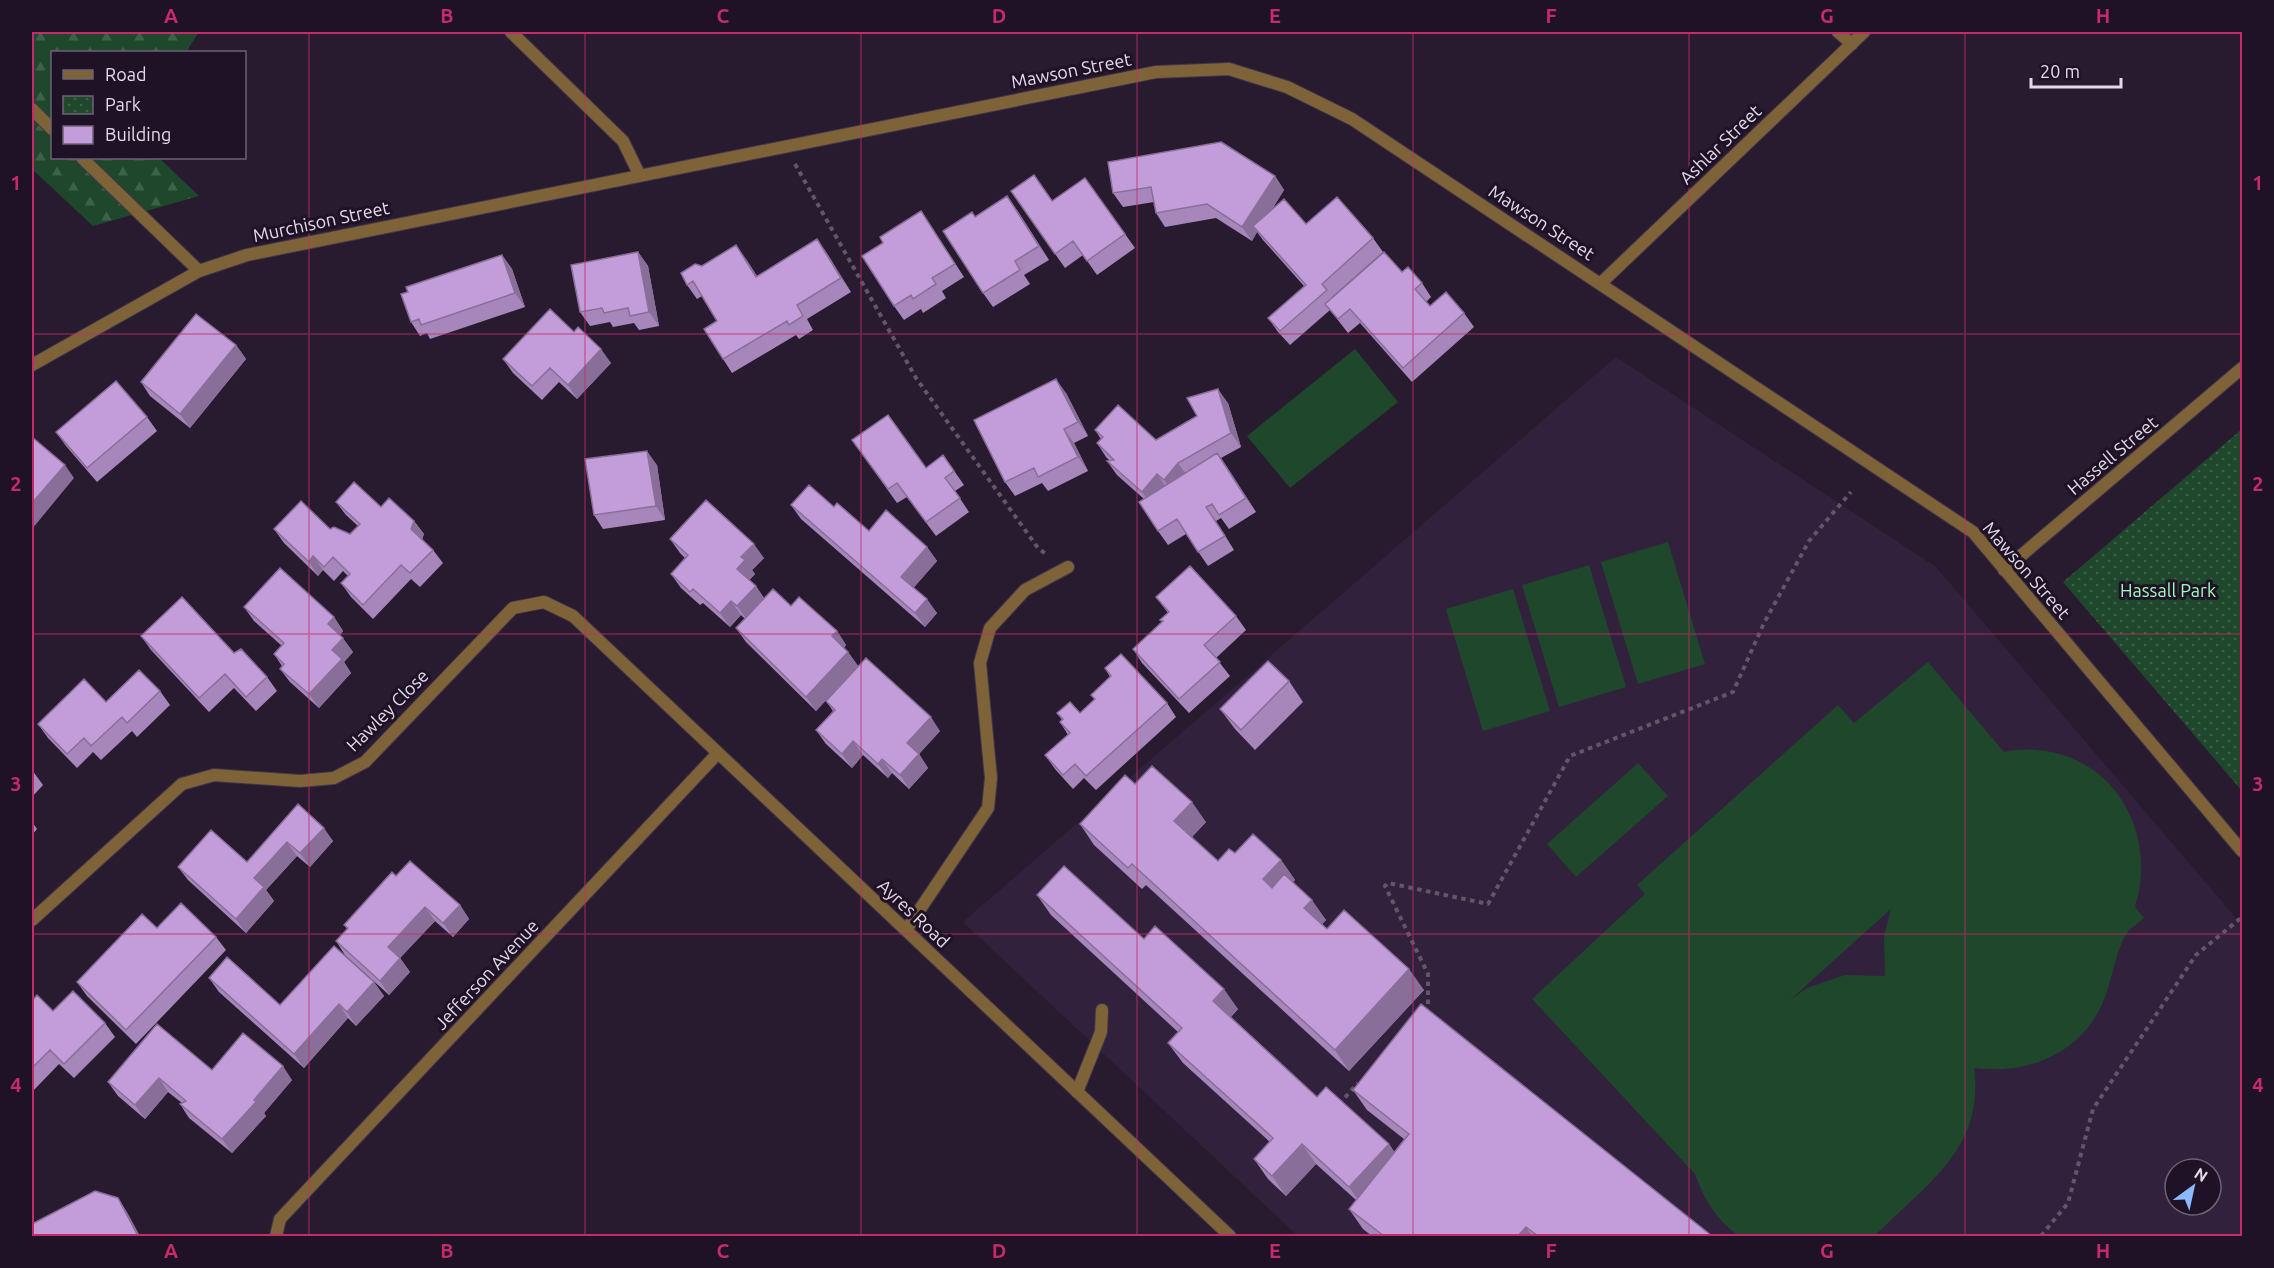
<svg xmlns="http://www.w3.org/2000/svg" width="2274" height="1268" font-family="Ubuntu,sans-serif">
<defs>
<pattern id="forest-firs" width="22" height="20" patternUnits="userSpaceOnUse" patternTransform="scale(1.5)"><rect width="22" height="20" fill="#1e472c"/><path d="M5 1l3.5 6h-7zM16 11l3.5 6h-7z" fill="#3f614b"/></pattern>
<pattern id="park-dots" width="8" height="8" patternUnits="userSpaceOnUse" patternTransform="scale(1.5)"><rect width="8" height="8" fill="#1e472c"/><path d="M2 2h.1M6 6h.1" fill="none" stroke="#3f614b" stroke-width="1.8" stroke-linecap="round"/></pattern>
</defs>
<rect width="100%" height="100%" fill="#281b30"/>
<path fill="#32213c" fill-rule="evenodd" d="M 1616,357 L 1936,567 L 2242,925 L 2242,1236 L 1298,1236 L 963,922 ZM 2175,1169 L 2211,1169 L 2211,1205 L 2175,1205 Z"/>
<path fill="url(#forest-firs)" d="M 32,32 L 199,32 L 186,52 L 52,52 L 52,158 L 159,158 L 199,196 L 93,226 L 32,169 Z"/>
<path fill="url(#park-dots)" d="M 2242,429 L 2242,791 L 2063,582 Z"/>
<path fill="#1e472c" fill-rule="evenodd" d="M 1355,349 L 1398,402 L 1290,488 L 1247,436 Z
M 1668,542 L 1705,664 L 1638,684 L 1601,562 Z
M 1589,565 L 1626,687 L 1559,707 L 1522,585 Z
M 1513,589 L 1550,711 L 1483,731 L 1446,609 Z
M 1928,662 L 2004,752 C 2097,734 2162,820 2135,907 L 2144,918 C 2139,923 2131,927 2127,933 C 2117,946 2111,985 2103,1002 C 2081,1054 2027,1075 1974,1068 C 1984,1146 1932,1180 1882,1229 L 1873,1236 L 1739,1236 C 1717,1221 1704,1199 1695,1174 L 1532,999 L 1645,894 L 1637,885 L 1838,705 L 1854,723 ZM 1891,909 L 1884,936 L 1885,976 L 1845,975 L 1807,988 L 1790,1000 Z
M 1638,763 L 1668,796 L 1576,877 L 1547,844 Z"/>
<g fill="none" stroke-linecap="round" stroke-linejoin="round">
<defs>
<path id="service" d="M 1077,1092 L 1101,1032 L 1102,1010"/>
<path id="minor" d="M 511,32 L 623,141 L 639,174
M 1838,32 L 1852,44
M 32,109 L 52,129
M 82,158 L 199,271
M 1601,283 L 1864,32
M 32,365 L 199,271 L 247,255 L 1156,72 L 1229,69 L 1287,87 L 1352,119 L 1973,532 L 2242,851
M 2004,570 L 2242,368
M 32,920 L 182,784 L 214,775 L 300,781 L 334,778 L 365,762 L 513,608 L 544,602 L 573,616 L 1230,1236
M 906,930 L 988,808 L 991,778 L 980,663 L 990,628 L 1025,590 L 1068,567
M 276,1236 L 280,1219 L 718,753"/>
</defs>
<use href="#service" stroke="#42364a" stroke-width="14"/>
<use href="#minor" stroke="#42364a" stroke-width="14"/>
<path stroke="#625669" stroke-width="4" stroke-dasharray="4.5 4.5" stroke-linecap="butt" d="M 795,164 L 916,378 L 1038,548 L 1047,555
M 1425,1012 L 1428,1008 L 1428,974 L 1385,886 L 1388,883 L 1488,904 L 1570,756 L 1733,692 L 1764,623 L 1809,541 L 1851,492
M 1339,1104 L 1358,1083
M 2041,1236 L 2068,1203 L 2093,1109 L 2196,955 L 2242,917"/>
<use href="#service" stroke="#7f6338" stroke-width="12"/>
<use href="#minor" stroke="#7f6338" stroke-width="12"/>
</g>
<path fill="#a787bb" d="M 1108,162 L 1275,176 L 1284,190 L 1271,211 L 1306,224 L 1373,238 L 1383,252 L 1332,297 L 1333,298 L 1402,272 L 1422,283 L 1431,297 L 1426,302 L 1430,306 L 1464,313 L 1474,327 L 1412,382 L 1360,323 L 1348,333 L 1330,310 L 1290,345 L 1278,332 L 1268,318 L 1304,286 L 1263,240 L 1257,232 L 1252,241 L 1216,218 L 1165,227 L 1156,213 L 1154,202 L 1123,207 L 1113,193 Z
M 1085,178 L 1135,248 L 1097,275 L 1083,255 L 1065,268 L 1011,191 L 1052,201 Z
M 1017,210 L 1049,260 L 1024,275 L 1030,284 L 993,307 L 983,293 L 975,217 Z
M 921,211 L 964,277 L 942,291 L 946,298 L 923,313 L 921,309 L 904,320 L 894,306 L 883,243 Z
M 817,239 L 851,292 L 807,319 L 813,330 L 799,339 L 796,335 L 732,373 L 723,359 L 717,321 L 702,296 L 697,299 L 687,285 L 702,266 L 746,259 L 757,276 Z
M 638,252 L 648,266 L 659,326 L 639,330 L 634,323 L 613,327 L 610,322 L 590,326 L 580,312 Z
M 502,255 L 512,269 L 525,307 L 430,339 L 427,333 L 420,336 L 411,322 Z
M 574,332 L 611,363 L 577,399 L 559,382 L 542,400 L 513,373 L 503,359 Z
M 236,345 L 246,359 L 190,428 L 150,396 L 141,382 Z
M 1066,393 L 1088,436 L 1074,443 L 1088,471 L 1048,491 L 1042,483 L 1015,496 L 1005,482 Z
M 1228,403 L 1241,447 L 1221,458 L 1256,512 L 1229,529 L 1221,518 L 1216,521 L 1234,550 L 1208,566 L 1186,534 L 1168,545 L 1158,531 L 1144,499 L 1117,475 L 1107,461 L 1110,461 L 1106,457 L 1097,443 L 1101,439 L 1095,430 L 1156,440 Z
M 147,417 L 157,431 L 97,482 L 66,446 L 56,432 Z
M 852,440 L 926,468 L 943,455 L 964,485 L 955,491 L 969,512 L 936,536 L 907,497 L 897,503 Z
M 657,465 L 665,520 L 603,529 L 594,515 Z
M 336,502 L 381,507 L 414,521 L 424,534 L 422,539 L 433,550 L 443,563 L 420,587 L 411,579 L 373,619 L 351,597 L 341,583 L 348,576 L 343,571 L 334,581 L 323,570 L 318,576 L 284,543 L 274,529 L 330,529 L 350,534 L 358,526 L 346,515 Z
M 791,505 L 834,507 L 869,531 L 927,547 L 937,561 L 913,588 L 937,613 L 925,627 L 801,519 Z
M 670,539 L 764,558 L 752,570 L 755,574 L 749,580 L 756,586 L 764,598 L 791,606 L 837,631 L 846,645 L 844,648 L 848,652 L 858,666 L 816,711 L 746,642 L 736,628 L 745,619 L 741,615 L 730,627 L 703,603 L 700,605 L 681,588 L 671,574 L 685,558 L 680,553 Z
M 1156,597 L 1236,616 L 1246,630 L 1216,658 L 1230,676 L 1189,713 L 1142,663 L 1133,649 L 1162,622 L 1160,620 L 1168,613 Z
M 244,607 L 334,617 L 343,631 L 340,635 L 353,652 L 344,662 L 351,673 L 319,708 L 290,682 L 280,669 L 282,666 L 274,654 L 282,646 L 254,621 Z
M 141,636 L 234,653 L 267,677 L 277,691 L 256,711 L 234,688 L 209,712 L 151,650 Z
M 1105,668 L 1167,703 L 1176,717 L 1096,790 L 1084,778 L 1073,789 L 1055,769 L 1045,755 L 1068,735 L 1060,722 L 1062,720 L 1057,713 L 1080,713 L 1095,700 L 1091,695 L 1110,677 Z
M 1289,681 L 1303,702 L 1255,750 L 1235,729 L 1220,709 Z
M 160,691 L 170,705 L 137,737 L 132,731 L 101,760 L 93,752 L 77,768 L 48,738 L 38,724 L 106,702 Z
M 826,701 L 940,731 L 919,754 L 928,768 L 909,789 L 892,773 L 888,778 L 863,755 L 852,768 L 826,744 L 816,730 L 833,711 Z
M 32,770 L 43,785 L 32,797 Z
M 1135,784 L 1206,822 L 1192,837 L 1218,861 L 1235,853 L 1281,860 L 1295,880 L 1293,882 L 1326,920 L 1322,924 L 1327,929 L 1424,990 L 1349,1071 L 1146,885 L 1142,889 L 1094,845 L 1080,824 Z
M 298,804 L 333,841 L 310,867 L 297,856 L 266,890 L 274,901 L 246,933 L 188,880 L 178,867 L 247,862 Z
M 32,822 L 37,829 L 32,835 Z
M 396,876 L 460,905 L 469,919 L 453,937 L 435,921 L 400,958 L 410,972 L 389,995 L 345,955 L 336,941 L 347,929 L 344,925 Z
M 1037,895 L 1144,939 L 1238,1009 L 1231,1017 L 1317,1097 L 1389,1144 L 1394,1152 L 1404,1139 L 1367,1110 L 1353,1090 L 1712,1236 L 1372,1236 L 1363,1229 L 1349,1209 L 1356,1200 L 1316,1164 L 1286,1196 L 1268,1179 L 1254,1159 L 1270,1142 L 1183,1063 L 1168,1043 L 1178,1032 L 1051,915 Z
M 216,937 L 226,950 L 136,1044 L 87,996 L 77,982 Z
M 209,978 L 280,1005 L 374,982 L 384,996 L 356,1026 L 348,1018 L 304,1068 L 219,992 Z
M 32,1001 L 53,1011 L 105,1023 L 115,1037 L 74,1078 L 59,1064 L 32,1092 Z
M 212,1070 L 292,1080 L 264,1113 L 266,1116 L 232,1153 L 189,1118 L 180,1104 L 182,1103 L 168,1092 L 145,1119 L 118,1096 L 108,1082 Z"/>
<path fill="#886e98" d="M 1275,176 L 1284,190 L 1258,232 L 1253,226 L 1257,232 L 1252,241 L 1242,227 Z
M 1007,196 L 1017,210 L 1049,260 L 1039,246 Z
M 817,239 L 827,253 L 851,292 L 841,278 Z
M 736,245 L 746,259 L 766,291 L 756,277 Z
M 638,252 L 648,266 L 659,326 L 649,312 Z
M 502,255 L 512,269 L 525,307 L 515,293 Z
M 236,345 L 246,359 L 190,428 L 180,414 Z
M 601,349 L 611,363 L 577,399 L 568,385 Z
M 1056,379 L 1066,393 L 1088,436 L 1078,422 Z
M 1218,389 L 1228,403 L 1241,447 L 1231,433 Z
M 1064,429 L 1074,443 L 1088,471 L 1078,457 Z
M 647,451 L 657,465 L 665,520 L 656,506 Z
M 1217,453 L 1227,467 L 1256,512 L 1246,498 Z
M 1178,463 L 1188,477 L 1174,494 L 1164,480 Z
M 65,465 L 74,478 L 32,529 L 32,503 Z
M 1157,474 L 1167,488 L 1152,506 L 1142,492 Z
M 414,521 L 424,534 L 421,543 L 411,529 Z
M 754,544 L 764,558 L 752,570 L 755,574 L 747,583 L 737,569 L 741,557 Z
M 927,547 L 937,561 L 911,591 L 901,577 Z
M 313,556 L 323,570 L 318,576 L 309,562 Z
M 756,586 L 765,600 L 747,620 L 737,606 Z
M 927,599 L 937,613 L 925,627 L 915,613 Z
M 731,601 L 741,615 L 730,627 L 720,613 Z
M 334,617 L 343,631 L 338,638 L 328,624 Z
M 837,631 L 846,645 L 842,650 L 832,636 Z
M 343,638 L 353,652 L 344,662 L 351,673 L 319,708 L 309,694 L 332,650 Z
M 848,652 L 858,666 L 816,711 L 806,697 Z
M 931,717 L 940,731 L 919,754 L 928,768 L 909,789 L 900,775 L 907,743 Z
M 853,741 L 863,755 L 852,768 L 842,754 Z
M 882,759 L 892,773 L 888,778 L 878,764 Z
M 1192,802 L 1206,822 L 1188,841 L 1174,821 Z
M 324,828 L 333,841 L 310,867 L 300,853 Z
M 287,842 L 297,856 L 266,890 L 274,901 L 246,933 L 236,919 L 254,878 Z
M 1281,860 L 1295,880 L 1277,900 L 1263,879 Z
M 1312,900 L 1326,920 L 1318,928 L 1304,908 Z
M 460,905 L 469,919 L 453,937 L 443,923 Z
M 425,907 L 435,921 L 400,958 L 410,972 L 389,995 L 380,981 L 388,947 Z
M 1409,969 L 1424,990 L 1349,1071 L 1335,1050 Z
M 374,982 L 384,996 L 356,1026 L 347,1012 Z
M 1224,989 L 1238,1009 L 1227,1021 L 1213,1001 Z
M 339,1004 L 348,1018 L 304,1068 L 294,1054 Z
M 283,1066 L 292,1080 L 264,1113 L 266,1116 L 232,1153 L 222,1139 Z
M 159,1078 L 168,1092 L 145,1119 L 135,1105 Z
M 1302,1144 L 1316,1164 L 1286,1196 L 1272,1176 Z
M 1389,1144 L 1403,1164 L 1363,1207 L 1349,1187 Z
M 118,1198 L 127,1212 L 140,1236 L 138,1236 Z
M 1526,1227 L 1532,1236 L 1518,1236 Z"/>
<path fill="#c29dd9" stroke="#886e98" stroke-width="1.5" d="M 1221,142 L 1275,176 L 1242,227 L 1207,204 L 1156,213 L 1151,187 L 1113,193 L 1108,162 Z
M 1034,175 L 1052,201 L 1085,178 L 1125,234 L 1087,261 L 1073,241 L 1055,254 L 1011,191 Z
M 1007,196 L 1039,246 L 1015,261 L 1020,270 L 983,293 L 943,231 L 972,212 L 975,217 Z
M 1337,197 L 1373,238 L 1322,284 L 1327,290 L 1280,331 L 1268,318 L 1306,285 L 1253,226 L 1284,199 L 1306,224 Z
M 921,211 L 955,264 L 932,278 L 936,284 L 913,299 L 911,295 L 894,306 L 862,256 L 883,243 L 880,237 Z
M 817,239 L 841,278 L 797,305 L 803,316 L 789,325 L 787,321 L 723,359 L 704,329 L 717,321 L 693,281 L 687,285 L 681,273 L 695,264 L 702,266 L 736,245 L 756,277 Z
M 638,252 L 649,312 L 630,316 L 628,308 L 604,313 L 602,308 L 580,312 L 571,265 Z
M 1384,252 L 1402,272 L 1408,267 L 1422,283 L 1415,289 L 1430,306 L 1446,292 L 1464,313 L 1403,368 L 1350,309 L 1338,319 L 1325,304 Z
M 502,255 L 515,293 L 421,325 L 419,319 L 411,322 L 401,294 L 408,292 L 406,287 Z
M 550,309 L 574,332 L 578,327 L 601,349 L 568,385 L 550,368 L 532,386 L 503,359 Z
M 196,314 L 236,345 L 180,414 L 141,382 Z
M 1056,379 L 1078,422 L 1064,429 L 1078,457 L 1038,477 L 1034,468 L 1005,482 L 974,420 Z
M 116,381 L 147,417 L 87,468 L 56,432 Z
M 1218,389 L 1231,433 L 1178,463 L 1164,480 L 1157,474 L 1142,492 L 1107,461 L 1114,460 L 1097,443 L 1103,437 L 1095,430 L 1118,405 L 1156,440 L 1197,416 L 1187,398 Z
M 888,415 L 926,468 L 943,455 L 954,471 L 945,478 L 960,498 L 926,522 L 897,483 L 888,489 L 852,440 Z
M 32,437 L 65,465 L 32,503 Z
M 647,451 L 656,506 L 594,515 L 585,459 Z
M 1217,453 L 1246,498 L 1219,515 L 1212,504 L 1206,507 L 1225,536 L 1198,552 L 1177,519 L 1158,531 L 1139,502 Z
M 354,482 L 381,507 L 389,498 L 414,521 L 411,529 L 433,550 L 410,573 L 401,565 L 363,605 L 341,583 L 350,574 L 333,557 L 324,567 L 313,556 L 309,562 L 274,529 L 301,501 L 330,529 L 334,527 L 350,534 L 360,524 L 336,502 Z
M 809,485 L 834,507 L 837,503 L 869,531 L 886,510 L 927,547 L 901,577 L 927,599 L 915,613 L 791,505 Z
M 706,500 L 754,544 L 741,557 L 745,560 L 737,569 L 756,586 L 737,606 L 731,601 L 720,613 L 693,589 L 690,592 L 671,574 L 688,555 L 670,539 Z
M 1190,566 L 1236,616 L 1204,645 L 1220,662 L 1179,699 L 1133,649 L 1163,621 L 1160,620 L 1169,612 L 1156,597 Z
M 280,568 L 334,617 L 328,624 L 343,638 L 332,650 L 342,659 L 309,694 L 280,669 L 284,664 L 274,654 L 284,643 L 244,607 Z
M 773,589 L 791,606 L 799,597 L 837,631 L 832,636 L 848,652 L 806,697 L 736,628 Z
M 182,597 L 234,653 L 241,649 L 267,677 L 246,697 L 225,674 L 199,698 L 141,636 Z
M 1121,654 L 1167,703 L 1086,776 L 1075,764 L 1063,775 L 1045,755 L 1070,733 L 1060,722 L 1063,719 L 1057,713 L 1070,702 L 1080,713 L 1095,699 L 1091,695 L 1111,676 L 1105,668 Z
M 866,658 L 931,717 L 907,743 L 919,754 L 900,775 L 882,759 L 878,764 L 853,741 L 842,754 L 816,730 L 835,710 L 826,701 Z
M 1268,661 L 1289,681 L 1241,730 L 1220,709 Z
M 139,670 L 160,691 L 127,723 L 122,717 L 91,746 L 84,738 L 67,754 L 38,724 L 84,679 L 106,702 Z
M 1152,766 L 1192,802 L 1174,821 L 1218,861 L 1229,849 L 1235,853 L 1253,834 L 1281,860 L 1263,879 L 1272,888 L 1284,874 L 1312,900 L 1304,908 L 1327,929 L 1344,910 L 1409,969 L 1335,1050 L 1132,864 L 1128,868 L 1080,824 L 1125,775 L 1135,784 Z
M 298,804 L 324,828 L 300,853 L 287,842 L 254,878 L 264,887 L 236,919 L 178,867 L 211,830 L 247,862 Z
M 410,861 L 460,905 L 443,923 L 425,907 L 388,947 L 400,958 L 380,981 L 336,941 L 348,928 L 344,925 L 392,872 L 396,876 Z
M 1064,866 L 1144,939 L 1155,926 L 1224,989 L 1213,1001 L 1317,1097 L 1326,1087 L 1389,1144 L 1349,1187 L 1302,1144 L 1272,1176 L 1254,1159 L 1273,1138 L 1168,1043 L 1182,1028 L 1037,895 Z
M 181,903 L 216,937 L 126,1030 L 77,982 L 142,914 L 157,928 Z
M 334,946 L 374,982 L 347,1012 L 339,1004 L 294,1054 L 209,978 L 227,957 L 280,1005 Z
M 73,991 L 105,1023 L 64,1064 L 50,1050 L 32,1068 L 32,1001 L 37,995 L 53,1011 Z
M 1421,1004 L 1712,1236 L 1538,1236 L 1526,1227 L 1518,1236 L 1384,1236 L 1349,1209 L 1409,1134 L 1353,1090 Z
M 157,1024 L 212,1070 L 243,1033 L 283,1066 L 254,1100 L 256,1102 L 222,1139 L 180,1104 L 186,1101 L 159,1078 L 135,1105 L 108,1082 Z
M 95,1191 L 118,1198 L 138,1236 L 32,1236 L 32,1224 Z"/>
<path fill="none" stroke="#c52b69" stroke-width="1.5" stroke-opacity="0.55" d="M 309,32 L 309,1236M 585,32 L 585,1236M 861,32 L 861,1236M 1137,32 L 1137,1236M 1413,32 L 1413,1236M 1689,32 L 1689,1236M 1965,32 L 1965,1236M 32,334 L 2242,334M 32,634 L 2242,634M 32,934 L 2242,934"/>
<g text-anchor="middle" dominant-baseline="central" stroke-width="6" stroke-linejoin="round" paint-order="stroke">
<g font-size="18" fill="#e3dae9" stroke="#1f1226">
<text transform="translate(1071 70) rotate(-11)">Mawson Street</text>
<text transform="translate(1720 144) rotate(-44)">Ashlar Street</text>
<text transform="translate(321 221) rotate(-12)">Murchison Street</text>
<text transform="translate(1542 222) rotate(33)">Mawson Street</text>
<text transform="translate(2112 455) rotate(-40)">Hassell Street</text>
<text transform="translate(2027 570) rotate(49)">Mawson Street</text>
<text transform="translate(387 710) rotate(-45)">Hawley Close</text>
<text transform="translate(914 913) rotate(43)">Ayres Road</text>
<text transform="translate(486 974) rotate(-47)">Jefferson Avenue</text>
</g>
<g font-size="18" fill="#a1fbbb" stroke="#1f1226">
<text x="2168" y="590">Hassall Park</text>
</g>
</g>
<rect width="2274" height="1268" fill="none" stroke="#1f1226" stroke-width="66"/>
<rect x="51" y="51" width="195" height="108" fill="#1f1226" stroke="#6d6274" stroke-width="1.5"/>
<rect x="63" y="70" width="30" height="9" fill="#7f6338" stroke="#6d6274" stroke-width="1.5"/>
<text x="105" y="81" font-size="18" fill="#e3dae9">Road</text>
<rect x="63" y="96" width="30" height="18" fill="url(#park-dots)" stroke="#6d6274" stroke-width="1.5"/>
<text x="105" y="111" font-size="18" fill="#e3dae9">Park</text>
<rect x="63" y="126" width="30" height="18" fill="#c29dd9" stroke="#6d6274" stroke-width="1.5"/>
<text x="105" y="141" font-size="18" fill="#e3dae9">Building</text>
<g transform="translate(2193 1187) rotate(33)"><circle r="28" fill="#1f1226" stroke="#6d6274" stroke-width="1.5"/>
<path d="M0-4.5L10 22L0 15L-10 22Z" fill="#8bbafc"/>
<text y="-9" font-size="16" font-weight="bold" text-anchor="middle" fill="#e3dae9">N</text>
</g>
<path d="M2031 78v9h90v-9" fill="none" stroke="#e3dae9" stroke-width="3"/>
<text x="2040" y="78" font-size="18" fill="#e3dae9" stroke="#1f1226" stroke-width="4.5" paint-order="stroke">20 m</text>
<rect x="33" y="33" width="2208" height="1202" fill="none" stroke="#c52b69" stroke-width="2"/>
<g font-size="20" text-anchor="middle" font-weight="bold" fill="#c52b69">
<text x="171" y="23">A</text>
<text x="447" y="23">B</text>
<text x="723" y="23">C</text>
<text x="999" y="23">D</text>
<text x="1275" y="23">E</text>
<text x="1551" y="23">F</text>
<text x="1827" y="23">G</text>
<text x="2103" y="23">H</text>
<text x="16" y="190">1</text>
<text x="2258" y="190">1</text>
<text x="16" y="491">2</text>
<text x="2258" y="491">2</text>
<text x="16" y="791">3</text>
<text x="2258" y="791">3</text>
<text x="16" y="1092">4</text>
<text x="2258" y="1092">4</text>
<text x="171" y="1258">A</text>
<text x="447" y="1258">B</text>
<text x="723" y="1258">C</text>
<text x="999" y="1258">D</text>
<text x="1275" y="1258">E</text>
<text x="1551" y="1258">F</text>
<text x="1827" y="1258">G</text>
<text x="2103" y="1258">H</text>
</g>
</svg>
